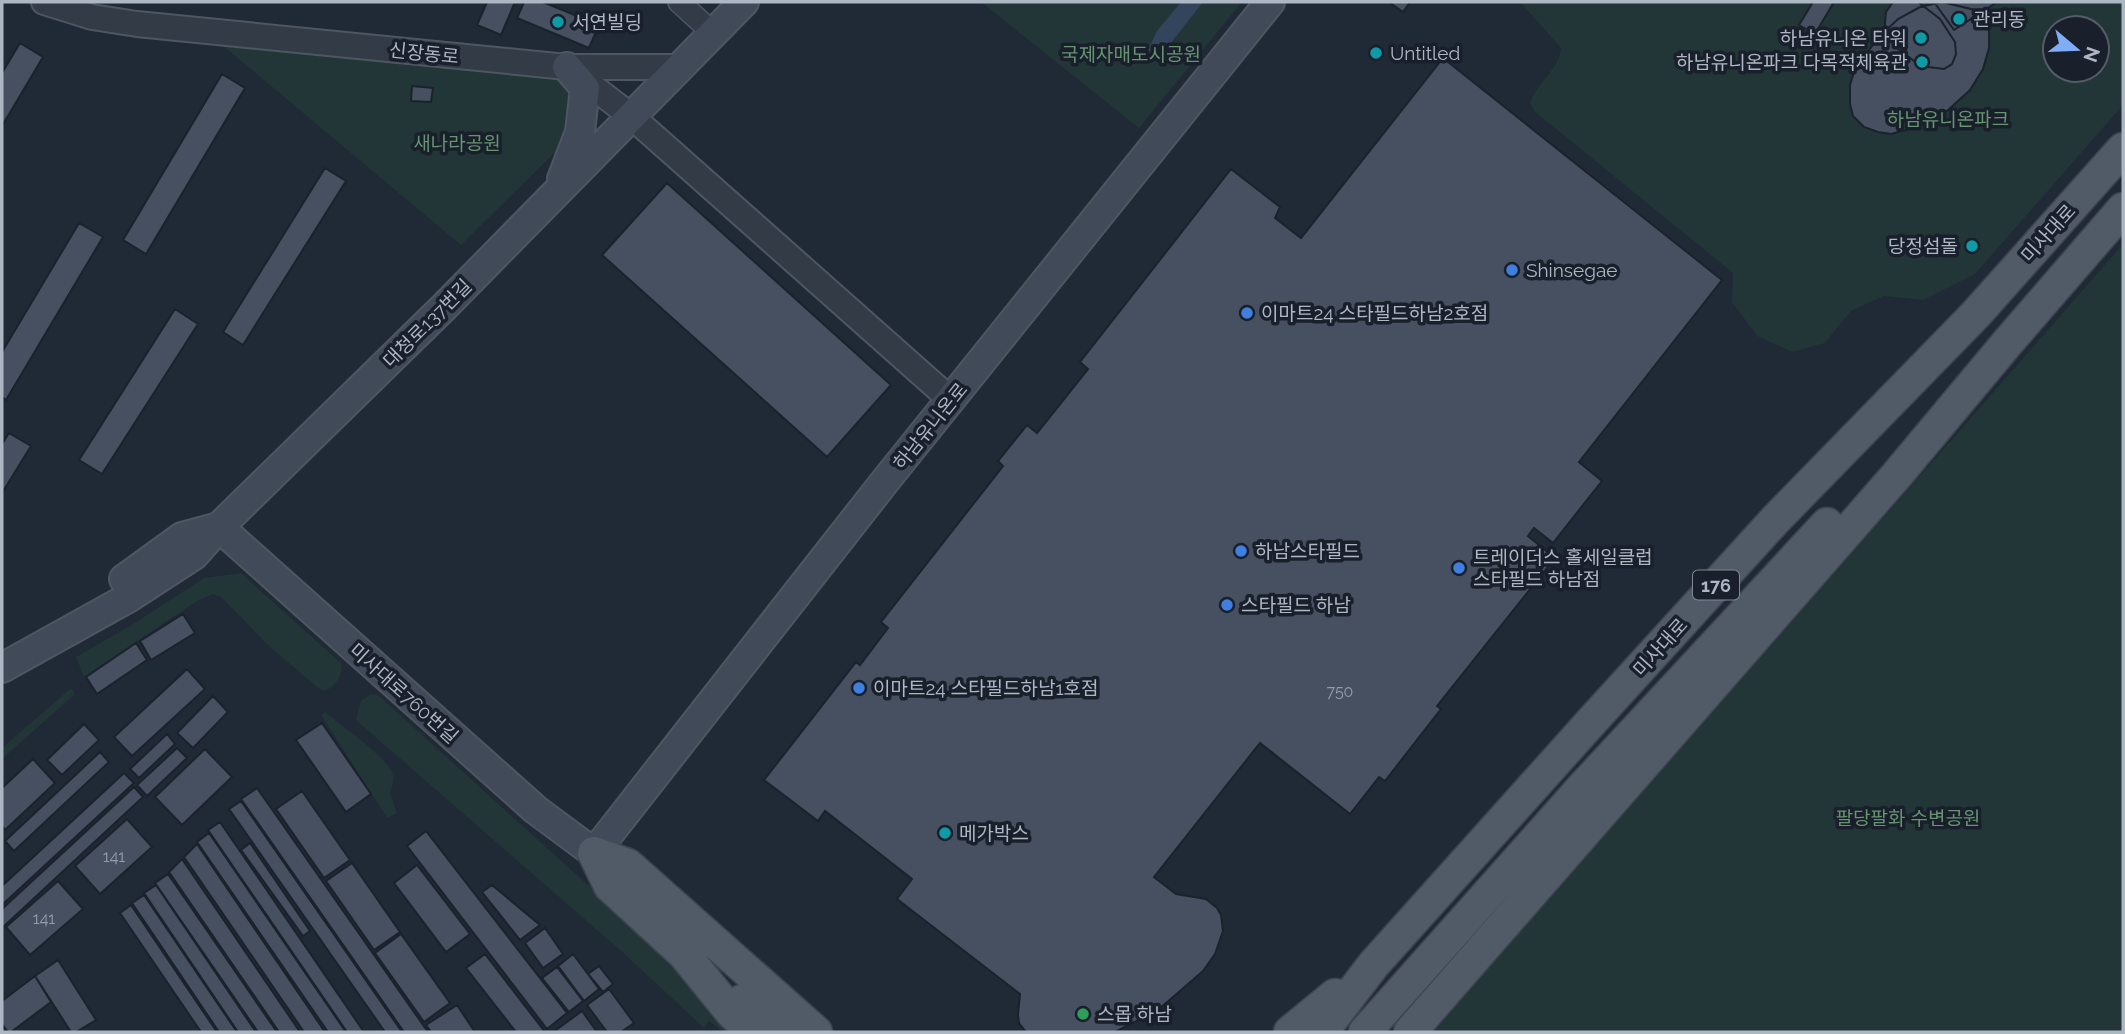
<svg xmlns="http://www.w3.org/2000/svg" width="2125" height="1034" font-family="Raleway,'Noto Sans KR',sans-serif">
<rect width="100%" height="100%" fill="#202936"/>
<path fill="#223537" fill-rule="evenodd" d="M 981,2 L 1242,2 L 1139,128 Z
M 1520,2 L 2123,2 L 2123,105 L 1975,274 L 1923,300 L 1884,296 L 1851,311 L 1825,343 L 1792,352 L 1757,336 L 1732,302 L 1733,273 L 1534,111 L 1530,103 C 1537,82 1559,70 1561,48 ZM 2055,28 L 2097,28 L 2097,70 L 2055,70 Z
M 222,45 L 562,77 L 587,121 L 461,245 Z
M 2123,244 L 2123,1032 L 1433,1032 Z
M 241,573 L 341,663 C 344,674 335,688 324,691 L 318,688 L 270,647 L 221,597 L 213,594 L 197,601 L 84,677 L 83,675 L 76,657 L 130,626 L 204,578 Z
M 70,689 L 73,690 L 74,695 L 2,759 L 2,748 Z
M 371,694 L 378,695 L 641,933 L 739,1032 L 723,1032 L 709,1021 L 704,1028 L 620,950 L 358,722 L 356,719 L 361,701 Z
M 325,712 C 340,724 385,756 392,772 C 395,780 392,786 390,793 L 397,813 L 387,818 L 321,715 Z"/>
<path fill="#33455d" d="M 1181,2 L 1203,2 L 1159,58 L 1148,50 L 1157,31 Z"/>
<path fill="#465060" stroke="#1b222d" stroke-width="2" d="M 487,2 L 515,2 L 501,35 L 477,25 Z
M 524,2 L 543,2 L 599,25 L 589,48 L 517,18 Z
M 1389,2 L 1410,2 L 1403,12 Z
M 1813,2 L 1834,2 L 1815,34 L 1799,25 Z
M 1893,2 L 1918,2 L 1940,19 L 1955,42 L 1956,54 L 1952,64 L 1944,69 L 1928,67 L 1914,61 L 1899,50 L 1888,35 L 1885,24 L 1886,12 Z
M 1934,2 L 1997,2 L 1954,30 Z
M 1942,2 L 1975,10 L 1986,21 L 1989,31 L 1989,48 L 1983,69 L 1970,90 L 1947,111 L 1917,127 L 1891,134 L 1878,132 L 1864,127 L 1853,116 L 1850,104 L 1850,85 L 1855,69 L 1878,38 L 1898,19 L 1920,7 Z
M 20,43 L 43,57 L 2,126 L 2,73 Z
M 1443,58 L 1722,280 L 1579,462 L 1602,481 L 1553,543 L 1534,528 L 1528,536 L 1555,558 L 1437,706 L 1441,709 L 1385,781 L 1379,777 L 1350,814 L 1260,743 L 1154,877 L 1176,894 L 1206,899 L 1217,908 L 1221,915 L 1223,931 L 1215,954 L 1203,971 L 1158,1010 L 1115,1032 L 1026,1032 L 1019,1023 L 1018,1015 L 1020,994 L 897,899 L 912,879 L 825,811 L 818,821 L 764,780 L 856,662 L 860,665 L 888,628 L 881,622 L 1003,466 L 998,461 L 1027,425 L 1037,433 L 1088,369 L 1080,362 L 1231,169 L 1280,207 L 1275,218 L 1301,238 Z
M 222,74 L 245,88 L 146,254 L 123,240 Z
M 412,86 L 433,88 L 431,102 L 411,101 Z
M 325,168 L 346,181 L 243,345 L 223,332 Z
M 667,183 L 891,385 L 827,457 L 602,255 Z
M 79,223 L 103,237 L 6,400 L 2,397 L 2,352 Z
M 175,309 L 198,324 L 102,474 L 79,460 Z
M 9,433 L 31,446 L 2,493 L 2,444 Z
M 183,614 L 195,633 L 151,660 L 140,641 Z
M 136,643 L 147,660 L 97,694 L 86,677 Z
M 187,669 L 205,689 L 132,756 L 114,737 Z
M 213,696 L 228,712 L 193,748 L 177,733 Z
M 322,723 L 371,794 L 346,812 L 296,740 Z
M 84,724 L 99,740 L 62,775 L 47,760 Z
M 167,734 L 175,744 L 139,778 L 130,769 Z
M 177,748 L 187,758 L 147,796 L 137,785 Z
M 205,749 L 232,777 L 182,825 L 155,797 Z
M 100,752 L 109,762 L 14,851 L 5,841 Z
M 33,759 L 55,783 L 5,830 L 2,826 L 2,788 Z
M 124,773 L 134,783 L 2,905 L 2,886 Z
M 134,787 L 143,797 L 2,928 L 2,909 Z
M 257,788 L 428,1032 L 404,1032 L 241,799 Z
M 302,791 L 350,860 L 324,878 L 276,809 Z
M 241,801 L 402,1032 L 385,1032 L 229,809 Z
M 127,819 L 152,847 L 100,894 L 75,866 Z
M 220,822 L 364,1032 L 347,1032 L 208,830 Z
M 426,831 L 567,1013 L 547,1029 L 407,846 Z
M 209,833 L 346,1032 L 328,1032 L 197,842 Z
M 250,843 L 310,931 L 303,936 L 241,850 Z
M 197,844 L 325,1032 L 304,1032 L 184,857 Z
M 182,859 L 300,1032 L 279,1032 L 169,872 Z
M 352,863 L 400,932 L 374,950 L 326,881 Z
M 417,865 L 470,934 L 446,952 L 394,883 Z
M 168,874 L 277,1032 L 258,1032 L 155,883 Z
M 58,881 L 83,909 L 30,955 L 6,927 Z
M 156,885 L 256,1032 L 238,1032 L 144,893 Z
M 492,885 L 540,925 L 520,940 L 482,892 Z
M 144,895 L 237,1032 L 219,1032 L 132,903 Z
M 131,905 L 217,1032 L 201,1032 L 120,913 Z
M 545,928 L 563,954 L 543,968 L 525,943 Z
M 401,934 L 450,1003 L 424,1022 L 375,953 Z
M 485,954 L 545,1032 L 516,1032 L 466,968 Z
M 573,954 L 599,989 L 584,1001 L 558,966 Z
M 58,960 L 96,1020 L 76,1032 L 71,1032 L 35,976 Z
M 599,966 L 613,984 L 603,992 L 588,974 Z
M 557,967 L 583,1001 L 569,1012 L 542,978 Z
M 35,976 L 51,1002 L 11,1032 L 8,1032 L 2,1024 L 2,1001 Z
M 609,989 L 634,1023 L 621,1032 L 607,1032 L 587,1005 Z
M 457,1005 L 475,1032 L 431,1032 L 426,1025 Z
M 582,1011 L 597,1032 L 558,1032 L 556,1030 Z"/>
<g fill="none" stroke-linecap="round" stroke-linejoin="round">
<defs>
<path id="minor" d="M 679,2 L 713,33"/>
<path id="tertiary" d="M 44,2 L 92,17 L 137,24 L 567,67 L 631,116 L 951,400
M 567,67 L 680,67"/>
<path id="secondary" d="M 562,179 L 580,132 L 585,88 L 567,67
M 219,527 L 536,810 L 594,853 L 882,485 L 1270,2
M 124,579 L 182,537 L 219,527
M 2,668 L 128,598 L 194,555 L 219,527 L 444,307 L 744,2"/>
<path id="primary" d="M 594,853 L 628,865 L 816,1032
M 594,853 L 610,886 L 684,954 L 731,1012 L 753,1032
M 742,1001 L 780,1032
M 1290,1032 L 1335,995
M 1322,1032 L 1374,964 L 1592,721 L 1776,519 L 1976,314 L 2123,149
M 1365,1032 L 1583,787 L 1827,524
M 1410,1032 L 1896,476 L 2008,342 L 2123,209"/>
</defs>
<use href="#minor" stroke="#4e5661" stroke-width="24"/>
<use href="#tertiary" stroke="#4e5661" stroke-width="28"/>
<use href="#secondary" stroke="#4e5661" stroke-width="32"/>
<use href="#primary" stroke="#3d4450" stroke-width="35"/>
<use href="#minor" stroke="#333b47" stroke-width="21"/>
<use href="#tertiary" stroke="#333b47" stroke-width="24"/>
<use href="#secondary" stroke="#414a59" stroke-width="28"/>
<use href="#primary" stroke="#515a67" stroke-width="32"/>
</g>
<g fill="#0f9aa8" stroke="#19202b" stroke-width="2.5">
<circle cx="1959" cy="19" r="7"/>
<circle cx="558" cy="22" r="7"/>
<circle cx="1921" cy="38" r="7"/>
<circle cx="1376" cy="53" r="7"/>
<circle cx="1922" cy="62" r="7"/>
<circle cx="1972" cy="246" r="7"/>
<circle cx="945" cy="833" r="7"/>
</g>
<g fill="#3f7fe0" stroke="#19202b" stroke-width="2.5">
<circle cx="1512" cy="270" r="7"/>
<circle cx="1247" cy="313" r="7"/>
<circle cx="1241" cy="551" r="7"/>
<circle cx="1459" cy="568" r="7"/>
<circle cx="1227" cy="605" r="7"/>
<circle cx="859" cy="688" r="7"/>
</g>
<circle fill="#2e9e5b" stroke="#19202b" stroke-width="2.5" cx="1083" cy="1014" r="7"/>
<g text-anchor="middle" dominant-baseline="central" stroke-width="7" stroke-linejoin="round" paint-order="stroke">
<g font-size="16" fill="#939caa">
<text x="1340" y="691">750</text>
<text x="114" y="856">141</text>
<text x="44" y="918">141</text>
</g>
<rect fill="#19202b" stroke="#818995" stroke-width="2" x="1693" y="570.5" width="46" height="29" rx="5"/>
<g font-size="18" font-weight="bold" fill="#adb6c3">
<text x="1716" y="585">176</text>
</g>
<g font-size="19" fill="#adb6c3" stroke="#19202b" text-anchor="start">
<text x="1973" y="19">관리동</text>
<text x="572" y="22">서연빌딩</text>
<text x="1907" y="38" text-anchor="end">하남유니온 타워</text>
<text x="1390" y="53">Untitled</text>
<text x="1908" y="62" text-anchor="end">하남유니온파크 다목적체육관</text>
<text x="1958" y="246" text-anchor="end">당정섬돌</text>
<text x="1526" y="270">Shinsegae</text>
<text x="1261" y="313">이마트24 스타필드하남2호점</text>
<text x="1255" y="551">하남스타필드</text>
<text x="1473" y="557">트레이더스 홀세일클럽<tspan x="1473" dy="22">스타필드 하남점</tspan></text>
<text x="1241" y="605">스타필드 하남</text>
<text x="873" y="688">이마트24 스타필드하남1호점</text>
<text x="959" y="833">메가박스</text>
<text x="1097" y="1014">스몹 하남</text>
</g>
<g font-size="19" fill="#adb6c3" stroke="#19202b">
<text transform="translate(424 53) rotate(6)">신장동로</text>
<text transform="translate(2048 233) rotate(-48)">미사대로</text>
<text transform="translate(427 323) rotate(-45)">대청로137번길</text>
<text transform="translate(930 426) rotate(-51)">하남유니온로</text>
<text transform="translate(1660 647) rotate(-48)">미사대로</text>
<text transform="translate(404 693) rotate(42)">미사대로760번길</text>
</g>
<g font-size="19" fill="#669370" stroke="#19202b">
<text x="1131" y="54">국제자매도시공원</text>
<text x="1948" y="119">하남유니온파크</text>
<text x="457" y="143">새나라공원</text>
<text x="1908" y="818">팔당팔화 수변공원</text>
</g>
</g>
<rect width="2125" height="1034" fill="none" stroke="#adb6c3" stroke-width="7"/>
<g transform="translate(2076 49) rotate(109)"><circle r="33" fill="#19202b" stroke="#545c68" stroke-width="2"/>
<path d="M0-5L12 26L0 18L-12 26Z" fill="#80aef6"/>
<text y="-10" font-size="19" font-weight="bold" text-anchor="middle" fill="#adb6c3">N</text>
</g>
</svg>
